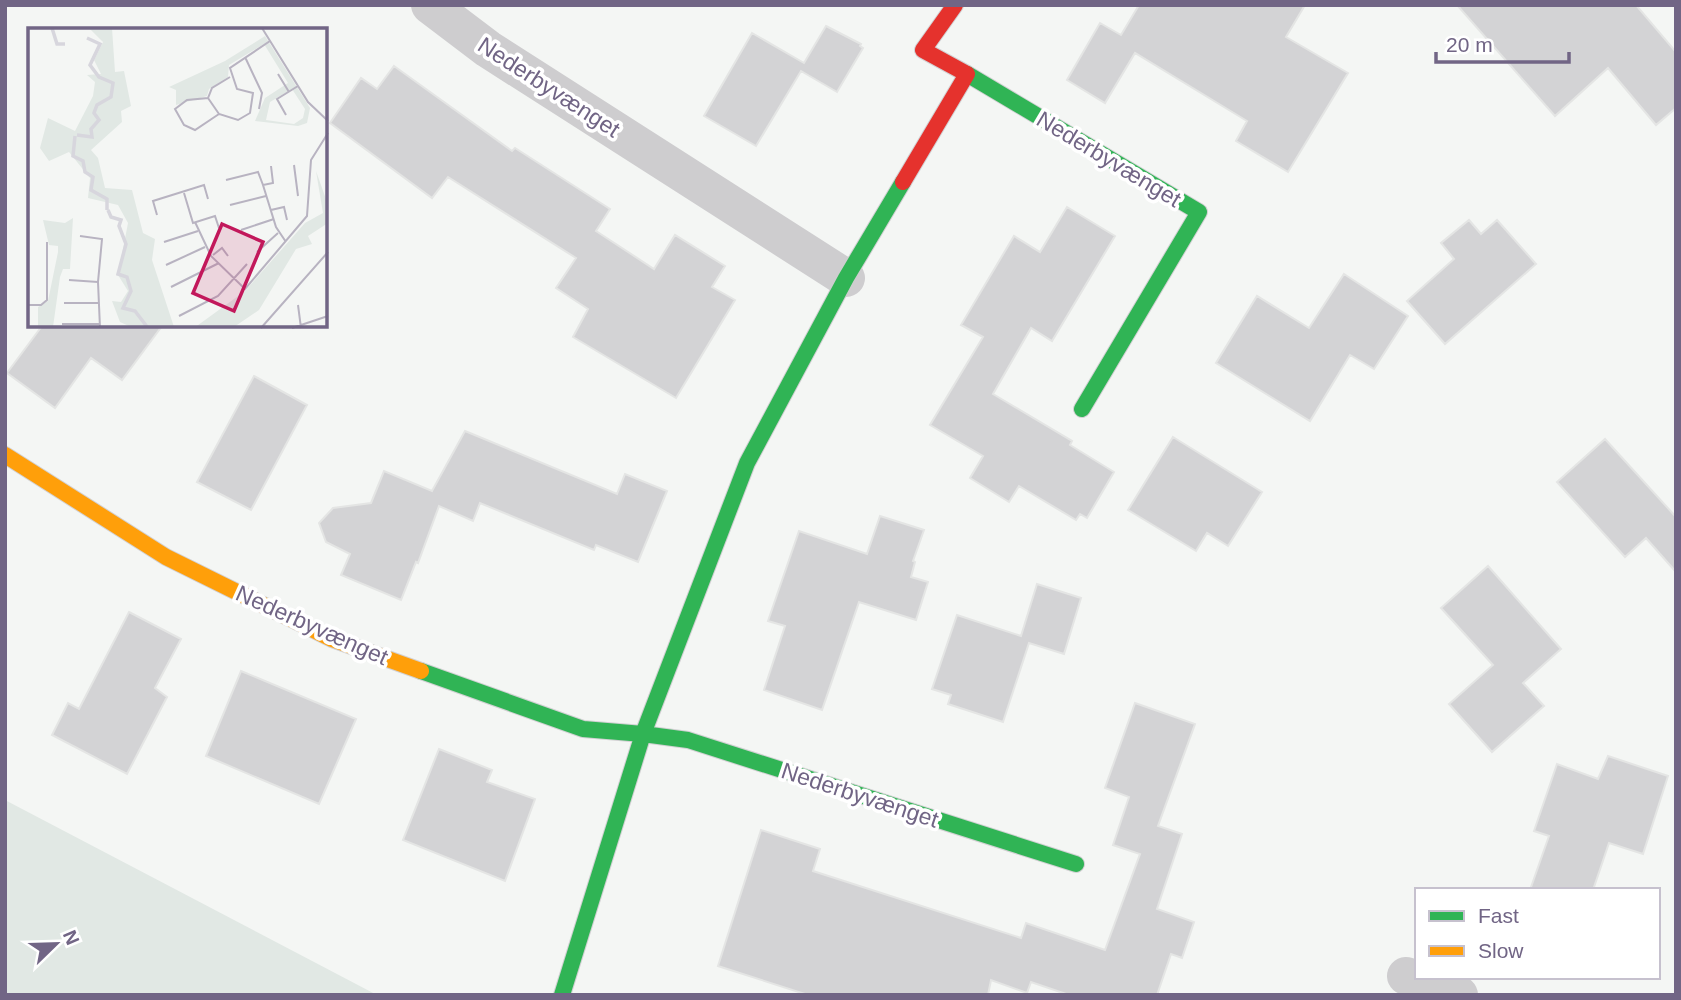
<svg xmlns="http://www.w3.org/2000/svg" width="1681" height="1000" font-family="Helvetica,sans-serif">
<rect width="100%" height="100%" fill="#f4f6f4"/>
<path fill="#e1e8e4" d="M 5,800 L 377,995 L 5,995 Z"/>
<path fill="#d3d3d5" stroke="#e4e5e4" stroke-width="2" d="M 1139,5 L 1305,5 L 1286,37 L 1348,73 L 1288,172 L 1236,141 L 1247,121 L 1135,53 L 1105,103 L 1067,80 L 1100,23 L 1121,35 Z
M 1457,5 L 1636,5 L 1676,52 L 1676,108 L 1656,125 L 1608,68 L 1555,116 Z
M 826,26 L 861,44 L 860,46 L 863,48 L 837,92 L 801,71 L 756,146 L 704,116 L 752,33 L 804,63 Z
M 394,66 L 512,151 L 515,148 L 610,209 L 596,231 L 654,269 L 675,235 L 725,266 L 712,287 L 735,300 L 676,398 L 573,337 L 588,309 L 556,288 L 576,258 L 448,177 L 432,198 L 330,123 L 361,78 L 377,89 Z
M 1067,207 L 1115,236 L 1052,341 L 1031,328 L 993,394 L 1072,441 L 1070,445 L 1114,472 L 1087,518 L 1080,514 L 1076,520 L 1019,486 L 1009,502 L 970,478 L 983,456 L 930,425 L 983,337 L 961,325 L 1014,236 L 1040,252 Z
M 1469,220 L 1481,234 L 1497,220 L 1536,264 L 1445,344 L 1407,301 L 1454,259 L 1441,243 Z
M 1344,274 L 1408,316 L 1374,369 L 1350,355 L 1310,421 L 1216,363 L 1257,296 L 1309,328 Z
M 42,326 L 162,326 L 122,380 L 91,358 L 55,408 L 7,373 Z
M 254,376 L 307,405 L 251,510 L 197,482 Z
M 465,431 L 617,494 L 625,474 L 667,491 L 638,562 L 596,545 L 594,550 L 480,503 L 473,521 L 439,506 L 418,563 L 416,562 L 401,600 L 341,575 L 350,554 L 326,542 L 319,523 L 333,508 L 371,503 L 384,471 L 432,491 Z
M 1173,437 L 1262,492 L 1228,546 L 1207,533 L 1196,551 L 1128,510 Z
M 1605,439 L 1676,517 L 1676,572 L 1646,538 L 1625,557 L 1557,482 Z
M 880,516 L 924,530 L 913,561 L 915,562 L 911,577 L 928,582 L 916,620 L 859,602 L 822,710 L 764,690 L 785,626 L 768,621 L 799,531 L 867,554 Z
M 1488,566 L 1561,649 L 1523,683 L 1544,706 L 1492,752 L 1449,704 L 1493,665 L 1441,608 Z
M 1037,584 L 1081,598 L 1064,654 L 1029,643 L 1003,722 L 948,704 L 951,695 L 932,689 L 957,615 L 1021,636 Z
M 129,612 L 181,639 L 155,688 L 167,697 L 127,774 L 52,735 L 68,703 L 79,709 Z
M 241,671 L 356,719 L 319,804 L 206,756 Z
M 1135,703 L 1195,724 L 1158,826 L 1182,834 L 1157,909 L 1194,922 L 1182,958 L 1171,954 L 1157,995 L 1069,995 L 1031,982 L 1027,993 L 991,980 L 988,995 L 808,995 L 718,966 L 761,830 L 820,849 L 813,871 L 1021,938 L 1026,923 L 1105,950 L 1140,854 L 1113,845 L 1129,797 L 1105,788 Z
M 439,749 L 492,770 L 487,782 L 535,799 L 505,881 L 403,840 Z
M 1608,756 L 1668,776 L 1643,854 L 1609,843 L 1593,890 L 1530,890 L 1549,836 L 1534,831 L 1557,764 L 1598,779 Z"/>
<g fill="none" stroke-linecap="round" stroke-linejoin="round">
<defs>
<path id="fast" d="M 967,74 L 1199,212 L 1082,409
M 421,671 L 583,729 L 643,734 L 688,740 L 1076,864
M 562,995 L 643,734 L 747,463 L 846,278 L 903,182"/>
<path id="slow" d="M 5,455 L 166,557 L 332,639 L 421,671"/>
<path id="jam" d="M 903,182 L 967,74 L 923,50 L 955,5"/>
</defs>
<use href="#fast" stroke="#d2d1d3" stroke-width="18"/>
<use href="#slow" stroke="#d2d1d3" stroke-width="18"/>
<use href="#jam" stroke="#d2d1d3" stroke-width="18"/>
<path stroke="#cecdcf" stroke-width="38" d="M 430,5 L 488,49 L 846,278
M 1406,976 L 1459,995"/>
<use href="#fast" stroke="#30b455" stroke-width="16"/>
<use href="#slow" stroke="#ff9f0a" stroke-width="16"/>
<use href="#jam" stroke="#e5322d" stroke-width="16"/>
</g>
<g text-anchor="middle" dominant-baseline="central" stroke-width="7" stroke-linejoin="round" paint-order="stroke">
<g font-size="23" fill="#716585" stroke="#fff">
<text transform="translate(549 87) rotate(33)">Nederbyvænget</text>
<text transform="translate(1109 159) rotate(31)">Nederbyvænget</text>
<text transform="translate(312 625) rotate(24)">Nederbyvænget</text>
<text transform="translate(860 795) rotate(18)">Nederbyvænget</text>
</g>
</g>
<g transform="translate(28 28)">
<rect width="299" height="299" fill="#f4f6f4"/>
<path d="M 61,0 L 84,0 L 87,44 L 96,43 L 103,78 L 93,83 L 94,94 L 63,122 L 70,130 L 77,160 L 104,162 L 115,205 L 127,211 L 124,232 L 146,299 L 103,299 L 92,294 L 84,273 L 93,274 L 100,263 L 90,247 L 100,195 L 90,177 L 60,170 L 62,150 L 41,124 L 21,133 L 12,120 L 20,90 L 47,103 L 65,68 L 67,54 L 59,47 L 73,46 L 66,32 L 75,14 ZM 237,8 L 282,80 L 279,95 L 270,98 L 227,93 L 237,70 L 260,55 L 236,16 L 201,37 L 200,49 L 181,61 L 179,68 L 148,77 L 148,62 L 141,59 L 197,33 ZM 264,61 L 277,81 L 275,90 L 266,96 L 238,92 L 242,74 ZM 288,143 L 299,174 L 300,195 L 280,208 L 284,216 L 268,221 L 231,282 L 206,299 L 166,300 L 217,263 L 277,195 L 295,185 ZM 45,190 L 42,241 L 35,241 L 32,249 L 25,299 L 10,300 L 10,279 L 20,273 L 30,224 L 30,218 L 21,217 L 15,192 L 37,195 Z" fill="#e1e8e4" fill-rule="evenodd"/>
<path fill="none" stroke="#d7d6dd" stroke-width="3.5" d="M 24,0 L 29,16 L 37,16M 49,107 L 64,109 L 63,101 L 71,92 L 66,85 L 69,77 L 83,69 L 85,55 L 71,49 L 62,37 L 72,16 L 59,10M 47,108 L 45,128 L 55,133 L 57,144 L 65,149 L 63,162 L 79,171 L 79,182M 80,182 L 83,189 L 93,192 L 91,198 L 98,216 L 90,246 L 99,249 L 103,263 L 95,280 L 107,283 L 120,300"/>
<path fill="none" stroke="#b8b3c1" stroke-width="2" d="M 234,0 L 280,74 L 300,93M 217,29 L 234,65 L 231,81M 250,46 L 261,64M 180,70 L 191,86 L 210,92 L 222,85 L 225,65 L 209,61 L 202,40 L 242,13M 191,86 L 167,102 L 156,97 L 147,81 L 159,72 L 180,70 L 184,60 L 202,49M 258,87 L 249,71 L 270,58M 266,137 L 270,168M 243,138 L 245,155 L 235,157 L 248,199 L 258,214M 198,152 L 230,144 L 235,157M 156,165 L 165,195 L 187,188 L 191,200M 202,177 L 238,168M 243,182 L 256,179 L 259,192M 129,187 L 125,173 L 176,157 L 180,171M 167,194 L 183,228 L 217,261 L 279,188 L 283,132 L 300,105M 213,202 L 246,191M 52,208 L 74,211 L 70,254 L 72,300M 136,214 L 170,203M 229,224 L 250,205M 185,227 L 194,220 L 200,228M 138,237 L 177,219M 41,252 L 70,254M 143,259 L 191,235M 36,275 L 70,275M 0,277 L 13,277 L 19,272 L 19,214M 270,277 L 273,300M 151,288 L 190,268 L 219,236M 34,296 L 72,296M 233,300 L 300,224M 264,300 L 300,288"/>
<path fill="#c2185b" fill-opacity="0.15" stroke="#c2185b" stroke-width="3.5" d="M 194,196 L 235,214 L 206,283 L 165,265 Z"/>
<rect width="299" height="299" fill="none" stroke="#716585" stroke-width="3.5"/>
</g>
<rect width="1681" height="1000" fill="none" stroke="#716585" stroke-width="14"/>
<rect x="1415" y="888" width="245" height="91" fill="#ffffff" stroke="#c6c1ce" stroke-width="2"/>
<rect x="1429" y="911" width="35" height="10" fill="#30b455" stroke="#c6c1ce" stroke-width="2"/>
<text x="1478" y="923" font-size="21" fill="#716585">Fast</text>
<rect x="1429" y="946" width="35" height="10" fill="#ff9f0a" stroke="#c6c1ce" stroke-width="2"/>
<text x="1478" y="958" font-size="21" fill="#716585">Slow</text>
<g transform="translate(56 944) rotate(67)" stroke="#ffffff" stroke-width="5" paint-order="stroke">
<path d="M0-5L12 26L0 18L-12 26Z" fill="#716585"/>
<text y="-10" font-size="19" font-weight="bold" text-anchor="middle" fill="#716585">N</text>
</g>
<path d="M1436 52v10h133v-10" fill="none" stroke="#716585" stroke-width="3.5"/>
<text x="1446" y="52" font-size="21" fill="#716585" stroke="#ffffff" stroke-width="5" paint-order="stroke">20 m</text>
</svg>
